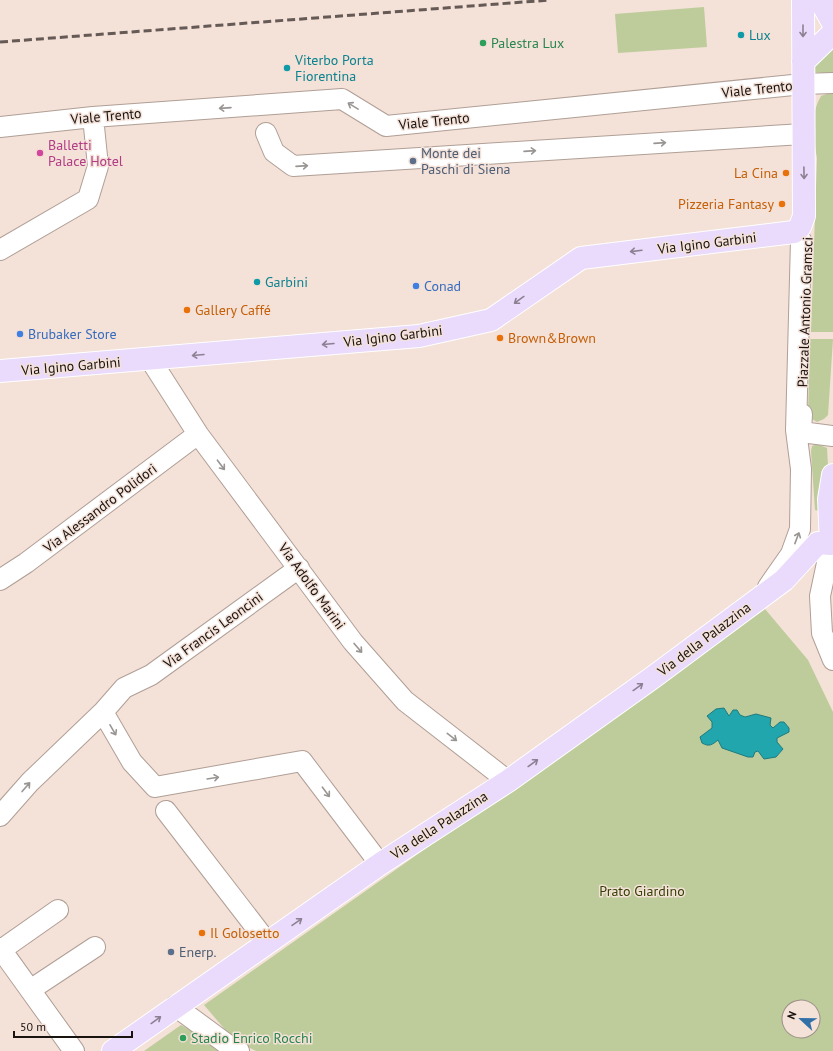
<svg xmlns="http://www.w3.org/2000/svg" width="833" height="1051" font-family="'PT Sans',sans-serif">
<rect width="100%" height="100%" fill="#f4e1d8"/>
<path fill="#bdcc9a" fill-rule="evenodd" d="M 704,7 L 707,47 L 618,53 L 615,14 Z
M 833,48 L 833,74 L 813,72 L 816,64 Z
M 829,93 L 833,93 L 833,332 L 811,332 L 817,158 C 813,137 810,115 821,96 Z
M 810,339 L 833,339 L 828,415 L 824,419 L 817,422 L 812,419 L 808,413 Z
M 817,444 L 827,448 L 828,466 L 821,510 L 819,511 L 815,510 L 811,451 L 812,446 Z
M 765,609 L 808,660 L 833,712 L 833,1051 L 256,1051 L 234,1040 L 204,1005 ZM 733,710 L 737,710 L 740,715 L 745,717 L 750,715 L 770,718 L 770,726 C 775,729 777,736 777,742 L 783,749 L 776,757 L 718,740 C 713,745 709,747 702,743 L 701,737 L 712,728 L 712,722 L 729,716 ZM 789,1007 L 813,1007 L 813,1031 L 789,1031 Z
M 181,1025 L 227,1051 L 144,1051 Z"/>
<path fill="#22a6ad" stroke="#1f7a7e" d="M 724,708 L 729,716 L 733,710 L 737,710 L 740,715 L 745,717 L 756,714 L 771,718 L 770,725 L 773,728 L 780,722 L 784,722 L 789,728 L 789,732 L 777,738 L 777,742 L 783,749 L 776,757 L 764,759 L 758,751 L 755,752 L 753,757 L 748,757 L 722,748 L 718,740 C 712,745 709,747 702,743 L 700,737 L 712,728 L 712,722 L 707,716 L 716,709 Z"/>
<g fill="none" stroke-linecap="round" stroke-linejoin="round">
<defs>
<path id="minor" d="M 0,127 L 93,117 L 342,99 L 386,126 L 803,84 L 833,83
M 266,133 L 274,152 L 293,166 L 803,134
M 0,250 L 88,199 L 98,166 L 93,117
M 150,359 L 198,434 L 353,642 L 405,701 L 508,781
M 802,414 L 801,432 L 833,436
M 833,544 L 831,544 L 820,596 L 822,633 L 833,660
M 299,568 L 151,675 L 124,688 L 103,712 L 132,762 L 155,787 L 302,761 L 380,864
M 0,580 L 26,563 L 198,434
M 768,587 L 791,554 L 800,529 L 801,469 L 796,430 L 801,240 L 794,232
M 166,811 L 267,942
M 0,816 L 30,782 L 103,712
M 0,948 L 74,1051
M 1,950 L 58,910
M 30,990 L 95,947
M 175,1006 L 228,1045 L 239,1051"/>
<path id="major" d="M 820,0 L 833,23
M 803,62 L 833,33
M 0,371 L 419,336 L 491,320 L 581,258 L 794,232 L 800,227 L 804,216 L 803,0
M 113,1051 L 380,864 L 508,781 L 652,678 L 784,580 L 818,543 L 831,544 L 829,499 L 833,475"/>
</defs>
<use href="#minor" stroke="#b09f96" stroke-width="22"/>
<use href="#major" stroke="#fff" stroke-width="24"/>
<use href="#minor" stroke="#fff" stroke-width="20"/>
<use href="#major" stroke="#eadafc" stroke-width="22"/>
<path stroke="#655a55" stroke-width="3" stroke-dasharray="8 4" stroke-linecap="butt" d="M 0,42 L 550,0"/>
</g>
<defs><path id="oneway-shaft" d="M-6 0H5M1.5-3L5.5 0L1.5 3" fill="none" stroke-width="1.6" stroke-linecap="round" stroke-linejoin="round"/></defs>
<g stroke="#8c8092">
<use href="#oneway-shaft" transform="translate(803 31) rotate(90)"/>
<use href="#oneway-shaft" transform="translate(804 173) rotate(89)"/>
<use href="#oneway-shaft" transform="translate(636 251) rotate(173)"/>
<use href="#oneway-shaft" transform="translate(519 300) rotate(144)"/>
<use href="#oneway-shaft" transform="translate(328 344) rotate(175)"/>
<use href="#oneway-shaft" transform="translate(198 355) rotate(175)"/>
<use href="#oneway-shaft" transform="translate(638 687) rotate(-36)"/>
<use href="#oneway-shaft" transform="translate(533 763) rotate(-36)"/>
<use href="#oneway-shaft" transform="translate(297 922) rotate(-35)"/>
<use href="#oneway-shaft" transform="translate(156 1020) rotate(-36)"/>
</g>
<g stroke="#989593">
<use href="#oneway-shaft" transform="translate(353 106) rotate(-149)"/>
<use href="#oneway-shaft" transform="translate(225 108) rotate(176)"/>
<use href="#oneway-shaft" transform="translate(660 143) rotate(-4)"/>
<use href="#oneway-shaft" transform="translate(530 151) rotate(-4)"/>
<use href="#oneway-shaft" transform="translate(302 166) rotate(-4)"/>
<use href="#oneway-shaft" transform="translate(221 465) rotate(53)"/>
<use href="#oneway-shaft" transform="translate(797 538) rotate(-69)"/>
<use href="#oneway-shaft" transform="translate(358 648) rotate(49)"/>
<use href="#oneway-shaft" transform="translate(113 730) rotate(60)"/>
<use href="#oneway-shaft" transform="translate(452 737) rotate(38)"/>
<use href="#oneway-shaft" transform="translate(213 778) rotate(-9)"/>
<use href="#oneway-shaft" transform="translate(26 787) rotate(-49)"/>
<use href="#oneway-shaft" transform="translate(326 792) rotate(53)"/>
</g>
<g fill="#0f9aa8" stroke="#f4e1d8" stroke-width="1.5">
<circle cx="741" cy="35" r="4"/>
<circle cx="287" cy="68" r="4"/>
<circle cx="257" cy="282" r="4"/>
</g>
<g fill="#2e9e5b" stroke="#f4e1d8" stroke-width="1.5">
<circle cx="483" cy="43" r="4"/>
<circle cx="183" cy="1038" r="4"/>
</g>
<circle fill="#d1479c" stroke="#f4e1d8" stroke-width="1.5" cx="40" cy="153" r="4"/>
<g fill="#5c6f8a" stroke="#f4e1d8" stroke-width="1.5">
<circle cx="413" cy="161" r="4"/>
<circle cx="171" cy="952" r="4"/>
</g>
<g fill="#e8710a" stroke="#f4e1d8" stroke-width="1.5">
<circle cx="786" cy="173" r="4"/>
<circle cx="782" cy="204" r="4"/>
<circle cx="187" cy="310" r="4"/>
<circle cx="500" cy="338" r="4"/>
<circle cx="202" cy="933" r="4"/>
</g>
<g fill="#3f7fe0" stroke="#f4e1d8" stroke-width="1.5">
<circle cx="416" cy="286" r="4"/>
<circle cx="20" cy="334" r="4"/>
</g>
<g text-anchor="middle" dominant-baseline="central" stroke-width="3" stroke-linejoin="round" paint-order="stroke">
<g font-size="14" fill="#0d838f" stroke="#f4e1d8" text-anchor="start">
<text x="749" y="35">Lux</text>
<text x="295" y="60">Viterbo Porta<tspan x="295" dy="16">Fiorentina</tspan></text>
<text x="265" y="282">Garbini</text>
</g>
<g font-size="14" fill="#27864d" stroke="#f4e1d8" text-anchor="start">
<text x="491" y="43">Palestra Lux</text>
<text x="191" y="1038">Stadio Enrico Rocchi</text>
</g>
<g font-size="14" fill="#191310" stroke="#f4e1d8">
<text transform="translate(757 89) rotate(-6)">Viale Trento</text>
<text transform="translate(106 116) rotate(-5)">Viale Trento</text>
<text transform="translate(434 121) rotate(-6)">Viale Trento</text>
<text transform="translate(707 243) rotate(-7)">Via Igino Garbini</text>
<text transform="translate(805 312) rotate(-88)">Piazzale Antonio Gramsci</text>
<text transform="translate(393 336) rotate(-7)">Via Igino Garbini</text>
<text transform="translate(71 366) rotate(-5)">Via Igino Garbini</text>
<text transform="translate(100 508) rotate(-37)">Via Alessandro Polidori</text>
<text transform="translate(312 586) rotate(54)">Via Adolfo Marini</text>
<text transform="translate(213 630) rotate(-36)">Via Francis Leoncini</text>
<text transform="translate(704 639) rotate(-37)">Via della Palazzina</text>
<text transform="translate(439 825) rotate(-33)">Via della Palazzina</text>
</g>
<g font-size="14" fill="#b23c85" stroke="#f4e1d8" text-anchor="start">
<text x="48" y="145">Balletti<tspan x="48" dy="16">Palace Hotel</tspan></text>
</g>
<g font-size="14" fill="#4e5e75" stroke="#f4e1d8" text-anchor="start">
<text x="421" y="153">Monte dei<tspan x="421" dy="16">Paschi di Siena</tspan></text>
<text x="179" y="952">Enerp.</text>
</g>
<g font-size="14" fill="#c56008" stroke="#f4e1d8" text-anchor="start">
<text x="778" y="173" text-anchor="end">La Cina</text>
<text x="774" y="204" text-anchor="end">Pizzeria Fantasy</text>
<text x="195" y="310">Gallery Caffé</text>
<text x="508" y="338">Brown&amp;Brown</text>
<text x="210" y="933">Il Golosetto</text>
</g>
<g font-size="14" fill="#366cbe" stroke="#f4e1d8" text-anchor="start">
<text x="424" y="286">Conad</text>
<text x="28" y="334">Brubaker Store</text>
</g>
<g font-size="14" fill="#333f02" stroke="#f4e1d8">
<text x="642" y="891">Prato Giardino</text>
</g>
</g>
<g transform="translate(801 1019) rotate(292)"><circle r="19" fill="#f4e1d8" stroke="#9c8f88"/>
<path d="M0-3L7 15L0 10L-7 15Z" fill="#3170a7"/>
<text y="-6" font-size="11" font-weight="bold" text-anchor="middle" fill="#191310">N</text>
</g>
<path d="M14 1031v6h118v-6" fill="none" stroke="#191310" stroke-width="2"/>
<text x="20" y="1031" font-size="12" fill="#191310" stroke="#f4e1d8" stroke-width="3" paint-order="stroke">50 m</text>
</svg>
